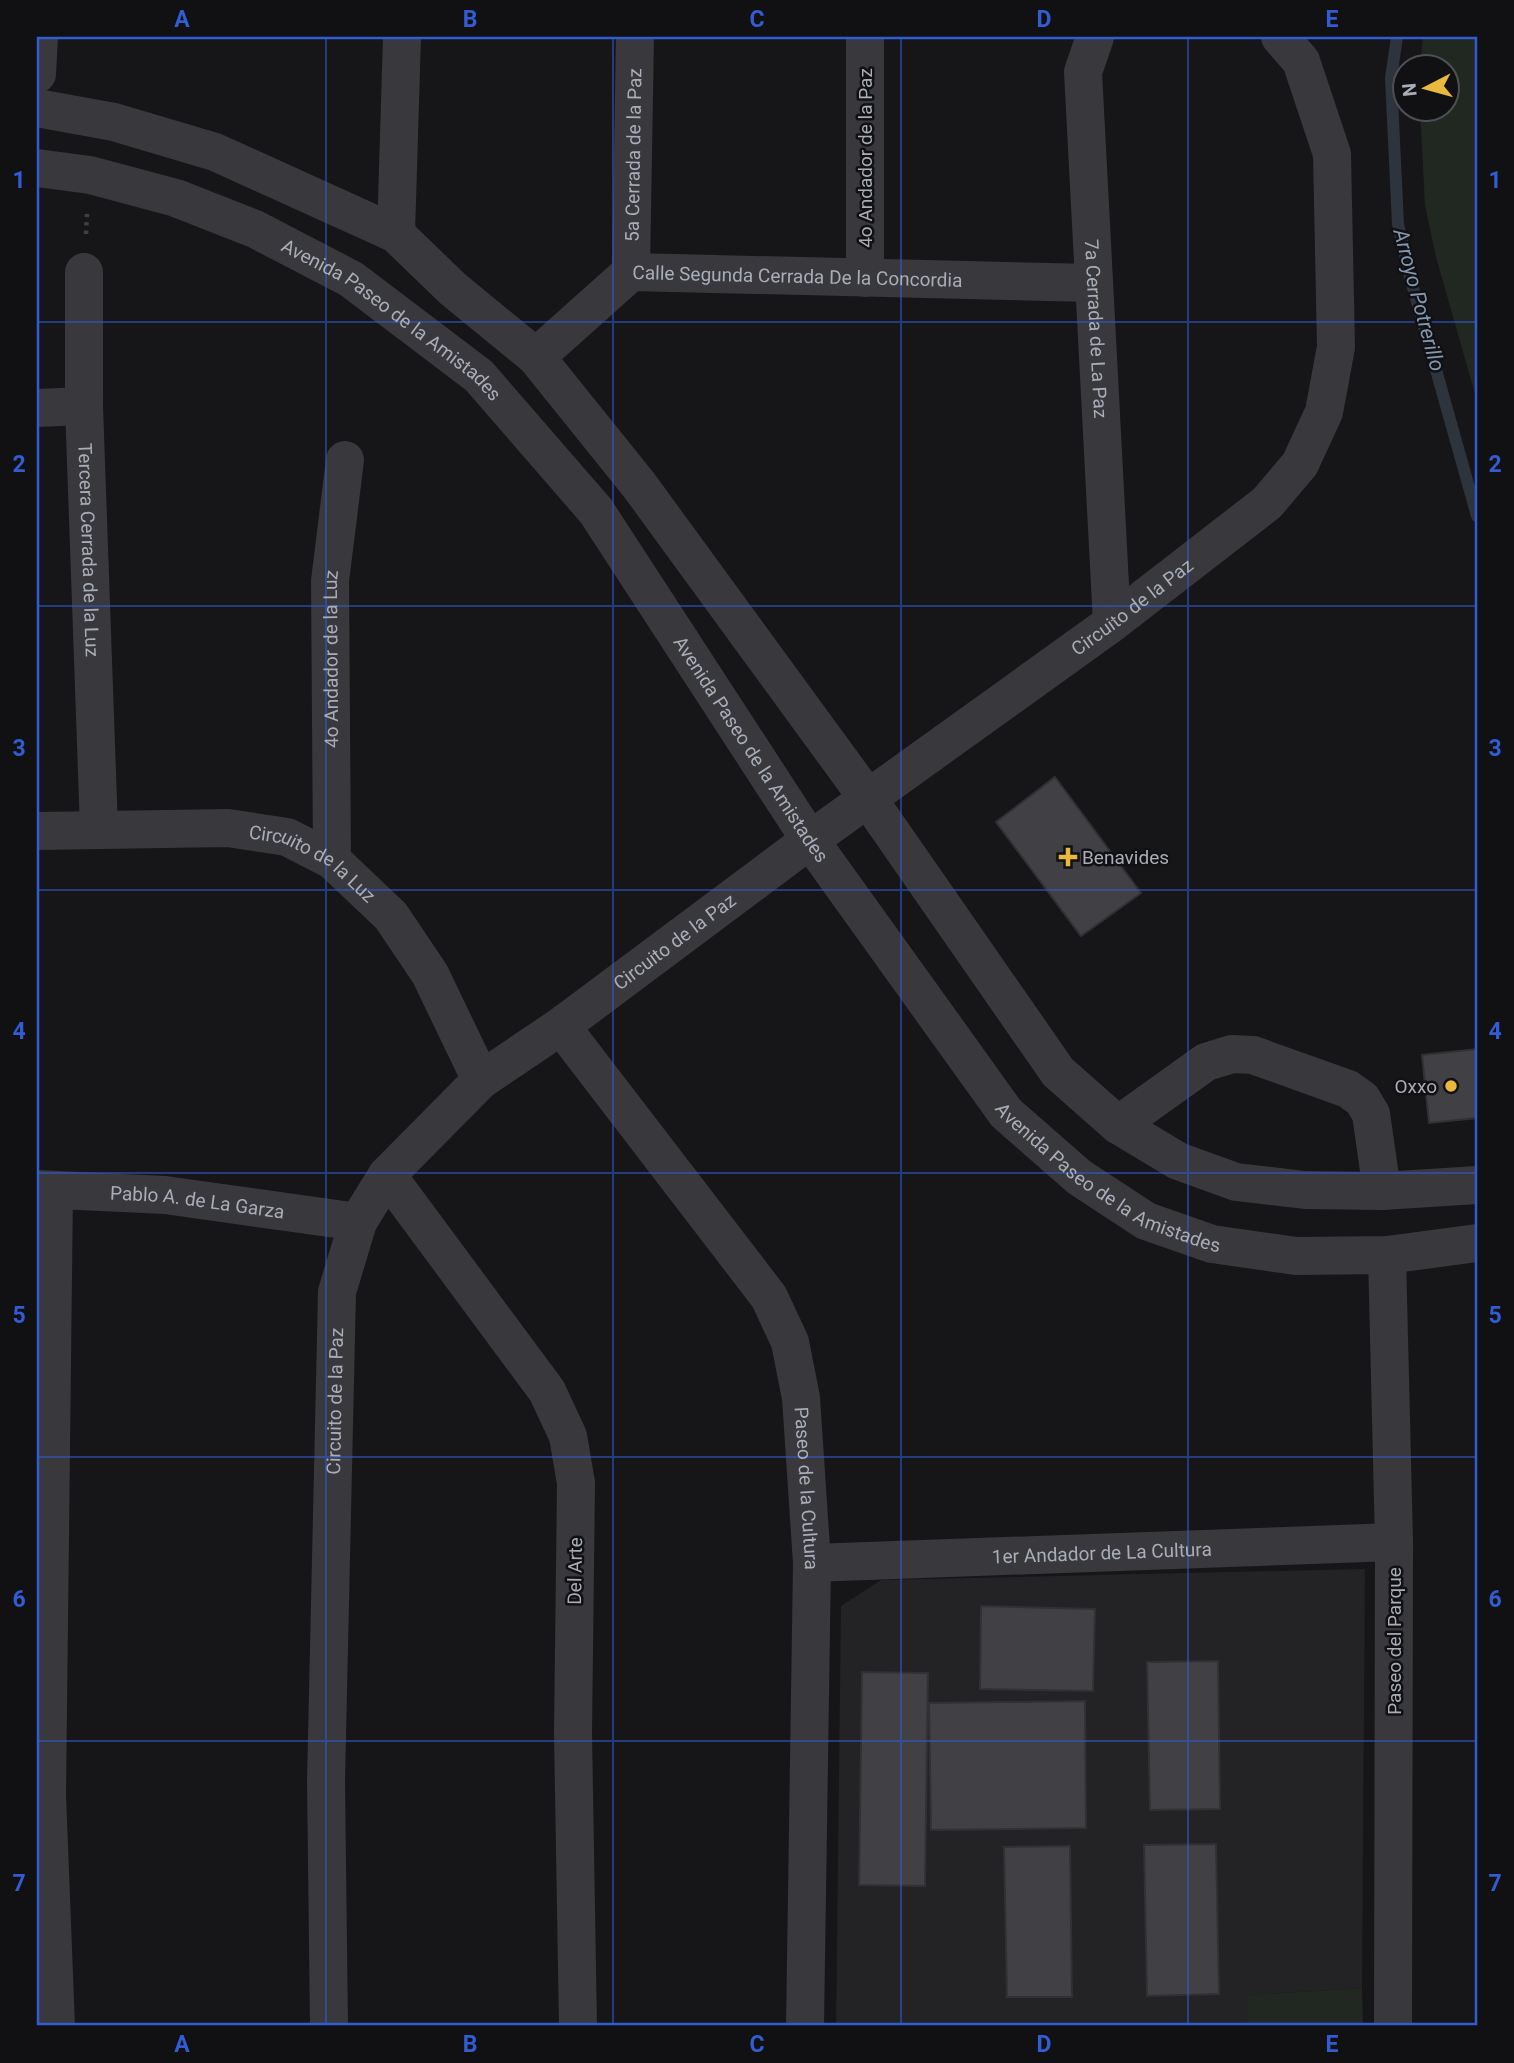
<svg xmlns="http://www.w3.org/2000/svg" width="1514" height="2063" font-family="Roboto,sans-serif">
<rect width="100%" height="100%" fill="#161618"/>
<path fill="#232225" d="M 1365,1569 L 1362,1988 L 1250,1995 L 1246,2026 L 836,2026 L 841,1606 L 881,1580 Z"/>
<path fill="#212822" d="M 1423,37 L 1477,37 L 1477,401 L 1436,257 L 1425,205 L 1420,109 L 1448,108 L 1448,66 L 1420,66 Z
M 1362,1988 L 1363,2026 L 1246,2026 L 1249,1995 Z"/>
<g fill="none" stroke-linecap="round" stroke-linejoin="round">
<path stroke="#2d343c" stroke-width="12" d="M 1397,37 L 1391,78 L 1398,224 L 1410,277 L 1477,516"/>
</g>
<path fill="#414145" stroke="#313034" stroke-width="2" d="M 1055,777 L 1141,893 L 1081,936 L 996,822 Z
M 1477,1049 L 1477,1118 L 1429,1123 L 1422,1055 Z
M 981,1606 L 1095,1609 L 1093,1691 L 980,1689 Z
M 1218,1661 L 1220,1809 L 1150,1810 L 1147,1662 Z
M 862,1672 L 928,1673 L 925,1886 L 859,1885 Z
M 1085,1701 L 1086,1828 L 931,1830 L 929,1703 Z
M 1216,1844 L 1219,1994 L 1147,1996 L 1144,1845 Z
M 1070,1846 L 1072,1997 L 1007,1997 L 1004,1847 Z"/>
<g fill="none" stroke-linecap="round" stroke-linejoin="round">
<path stroke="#3e3f44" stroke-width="4.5" stroke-dasharray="3.5 5" stroke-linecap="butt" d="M 86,234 L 87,214"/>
<g stroke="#38383d" stroke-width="38">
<path id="s1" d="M 1095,37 L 1083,72 L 1112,623"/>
<path d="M 37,74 L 39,37"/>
<path d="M 37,108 L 114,122 L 215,152 L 396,234 L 453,289 L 536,357 L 639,485 L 739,622 L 869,800 L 1058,1072 L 1118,1125 L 1178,1161 L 1236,1182 L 1305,1190 L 1382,1191 L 1477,1185"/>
<path id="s2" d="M 37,168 L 90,175 L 176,198 L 255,229 L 351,279 L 479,376 L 596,511 L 810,840 L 1006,1113 L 1079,1177 L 1146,1221 L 1212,1244 L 1296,1256 L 1387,1255 L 1477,1243"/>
<path d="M 396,234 L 402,37"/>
<path id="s3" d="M 84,272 L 84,406 L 99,829"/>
<path id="s4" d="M 631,272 L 635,37"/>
<path d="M 865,278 L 865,37"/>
<path id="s5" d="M 536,357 L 631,272 L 1093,283"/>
<path d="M 37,408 L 84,406"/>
<path id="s6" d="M 37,831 L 228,828 L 287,837 L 332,860 L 391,916 L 430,974 L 481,1080"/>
<path id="s7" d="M 332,860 L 330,581 L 345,460"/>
<path id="s8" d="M 561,1026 L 769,1297 L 790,1342 L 801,1398 L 812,1563 L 805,2026"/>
<path d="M 1118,1125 L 1206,1062 L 1232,1054 L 1253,1055 L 1348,1089 L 1362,1099 L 1371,1114 L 1382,1191"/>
<path d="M 387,1175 L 547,1391 L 568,1436 L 576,1483 L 573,1733 L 578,2026"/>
<path id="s9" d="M 37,1189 L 165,1195 L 358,1222"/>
<path d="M 54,1190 L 47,1795 L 56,2026"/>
<path d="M 1387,1255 L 1394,1542 L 1393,2026"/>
<path id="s10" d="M 812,1563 L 1394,1542"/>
<path id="s11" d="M 329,2026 L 326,1781 L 337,1292 L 358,1222 L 387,1175 L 481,1080 L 561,1026 L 810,840 L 1112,623 L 1267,503 L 1300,464 L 1324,412 L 1336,347 L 1332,154 L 1301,61 L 1280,37"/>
</g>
</g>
<path fill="none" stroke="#325cd3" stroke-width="2" stroke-opacity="0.55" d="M 326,37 L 326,2026M 613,37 L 613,2026M 901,37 L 901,2026M 1188,37 L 1188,2026M 37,322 L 1477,322M 37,606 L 1477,606M 37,890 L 1477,890M 37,1173 L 1477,1173M 37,1457 L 1477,1457M 37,1741 L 1477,1741"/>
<g fill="#e9b83e" stroke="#111113" stroke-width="2.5">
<path d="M1064.5 846.5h7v7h7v7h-7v7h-7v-7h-7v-7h7z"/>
<circle cx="1451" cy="1086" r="7"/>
</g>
<g text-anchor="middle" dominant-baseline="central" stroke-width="5" stroke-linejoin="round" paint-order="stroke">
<g font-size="19" fill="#a9adb7" stroke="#111113">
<text stroke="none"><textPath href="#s4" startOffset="117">5a Cerrada de la Paz</textPath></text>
<text transform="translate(865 158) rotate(-90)">4o Andador de la Paz</text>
<text stroke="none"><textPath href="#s5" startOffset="294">Calle Segunda Cerrada De la Concordia</textPath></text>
<text stroke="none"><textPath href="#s2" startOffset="392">Avenida Paseo de la Amistades</textPath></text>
<text stroke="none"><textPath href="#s1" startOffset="294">7a Cerrada de La Paz</textPath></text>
<text stroke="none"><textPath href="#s3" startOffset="278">Tercera Cerrada de la Luz</textPath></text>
<text stroke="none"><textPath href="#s11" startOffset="1801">Circuito de la Paz</textPath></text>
<text stroke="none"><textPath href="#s7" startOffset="201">4o Andador de la Luz</textPath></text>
<text stroke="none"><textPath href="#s2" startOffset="959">Avenida Paseo de la Amistades</textPath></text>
<text stroke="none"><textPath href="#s6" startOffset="285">Circuito de la Luz</textPath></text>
<text stroke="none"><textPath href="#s11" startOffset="1234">Circuito de la Paz</textPath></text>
<text stroke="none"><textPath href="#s2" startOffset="1526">Avenida Paseo de la Amistades</textPath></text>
<text stroke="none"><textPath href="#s9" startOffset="161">Pablo A. de La Garza</textPath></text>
<text stroke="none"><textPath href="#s11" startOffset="625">Circuito de la Paz</textPath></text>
<text stroke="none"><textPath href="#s8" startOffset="539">Paseo de la Cultura</textPath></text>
<text stroke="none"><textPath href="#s10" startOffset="290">1er Andador de La Cultura</textPath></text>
<text transform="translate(575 1571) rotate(-89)">Del Arte</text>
<text transform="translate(1394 1641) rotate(-90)">Paseo del Parque</text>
</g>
<g font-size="19" fill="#a9adb7" stroke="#111113" text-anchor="start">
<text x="1082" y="857">Benavides</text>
<text x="1437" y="1086" text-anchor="end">Oxxo</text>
</g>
<g font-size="21" font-style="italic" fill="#8298b1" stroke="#111113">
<text transform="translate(1419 300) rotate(75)">Arroyo Potrerillo</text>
</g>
</g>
<rect width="1514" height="2063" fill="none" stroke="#111113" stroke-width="77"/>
<g transform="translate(1426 88) rotate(264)"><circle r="33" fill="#111113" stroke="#4e4f55" stroke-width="2"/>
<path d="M0-5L12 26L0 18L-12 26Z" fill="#e9b83e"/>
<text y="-10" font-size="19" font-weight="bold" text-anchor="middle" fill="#a9adb7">N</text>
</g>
<rect x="38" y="38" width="1438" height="1986" fill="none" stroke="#325cd3" stroke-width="2.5"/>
<g font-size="23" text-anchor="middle" font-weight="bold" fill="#325cd3">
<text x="182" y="27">A</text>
<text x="470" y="27">B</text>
<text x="757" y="27">C</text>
<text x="1044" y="27">D</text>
<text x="1332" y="27">E</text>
<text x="19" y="188">1</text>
<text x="1495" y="188">1</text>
<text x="19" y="472">2</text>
<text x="1495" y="472">2</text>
<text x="19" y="756">3</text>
<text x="1495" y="756">3</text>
<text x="19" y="1039">4</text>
<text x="1495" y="1039">4</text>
<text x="19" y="1323">5</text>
<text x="1495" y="1323">5</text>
<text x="19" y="1607">6</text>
<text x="1495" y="1607">6</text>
<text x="19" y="1891">7</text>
<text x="1495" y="1891">7</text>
<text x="182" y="2052">A</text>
<text x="470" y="2052">B</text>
<text x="757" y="2052">C</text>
<text x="1044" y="2052">D</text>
<text x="1332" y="2052">E</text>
</g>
</svg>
